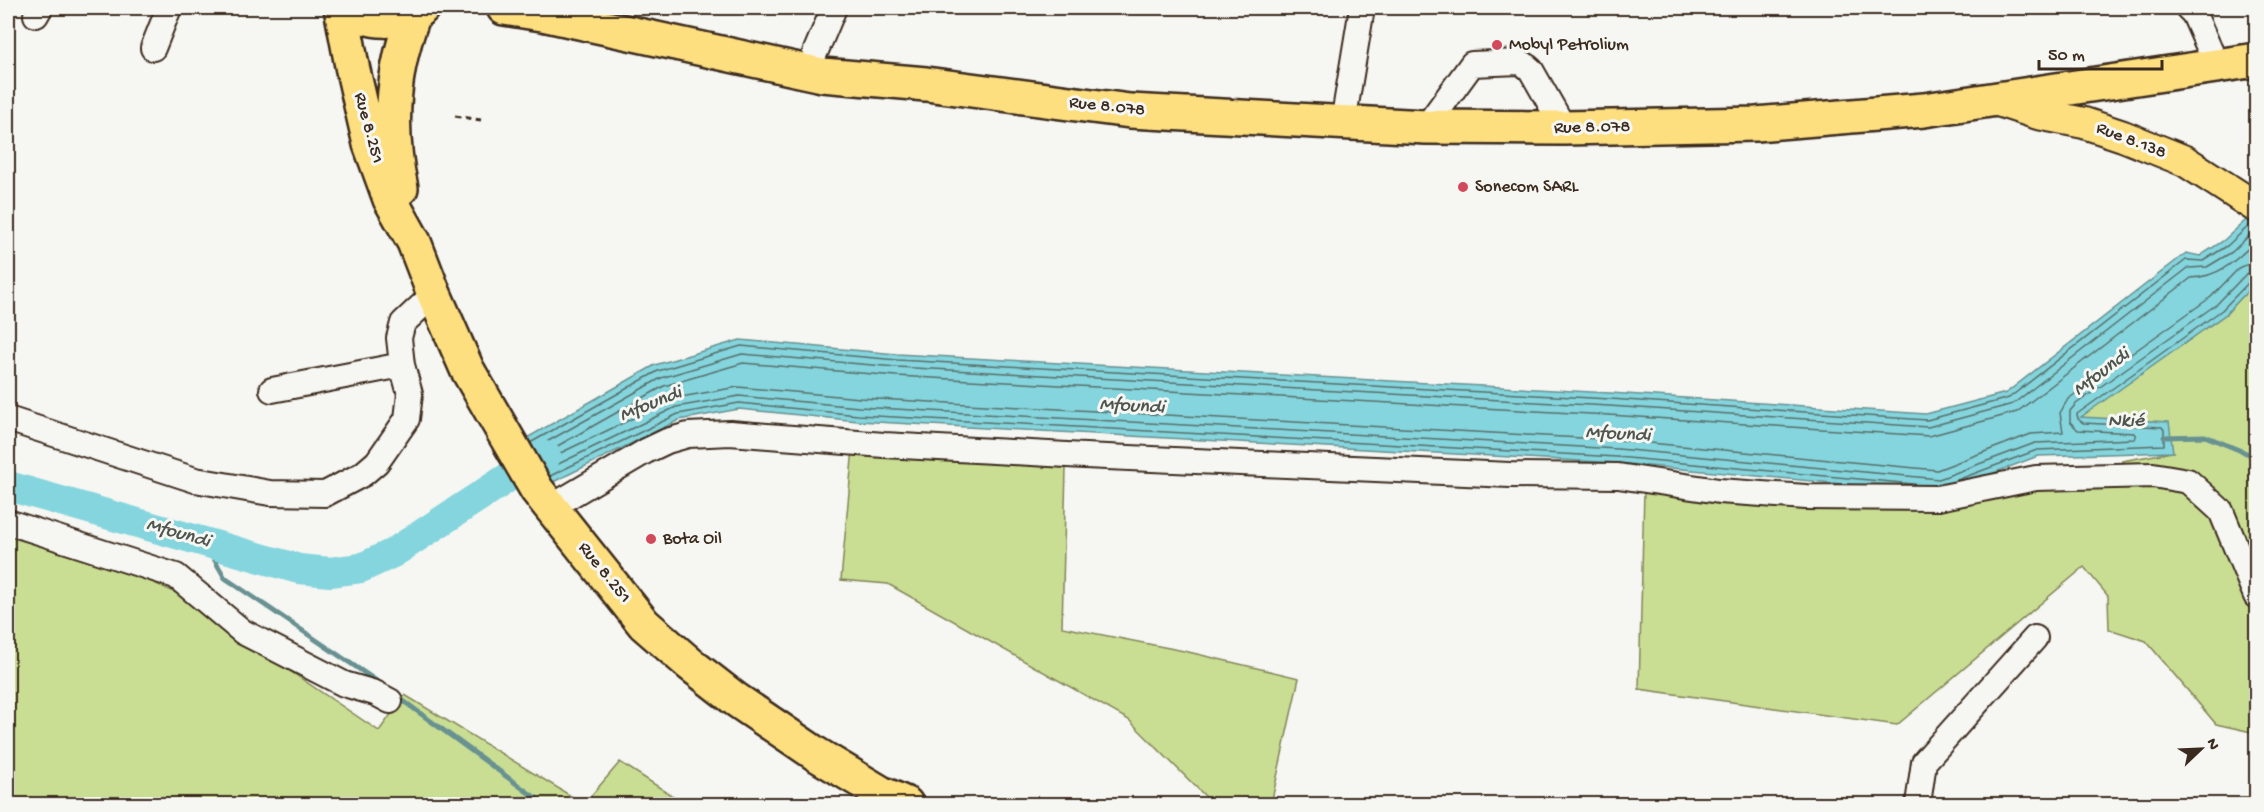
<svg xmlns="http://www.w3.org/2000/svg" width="2264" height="812" font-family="'Gochi Hand',sans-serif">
<rect width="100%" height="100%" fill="#f6f6f2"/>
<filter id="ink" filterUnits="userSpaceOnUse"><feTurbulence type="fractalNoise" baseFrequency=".0167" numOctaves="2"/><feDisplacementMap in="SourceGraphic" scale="12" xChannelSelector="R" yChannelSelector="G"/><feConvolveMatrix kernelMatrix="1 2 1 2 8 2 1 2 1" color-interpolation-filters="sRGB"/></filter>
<g filter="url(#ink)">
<path fill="#c9de93" stroke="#828458" stroke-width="1.5" d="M 2256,282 L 2256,733 L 2216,724 L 2146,641 L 2109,629 L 2108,596 L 2084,567 L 1897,725 L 1639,689 L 1644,491 L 2116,483 L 2122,461 L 2172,452 L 2080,417 L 2226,314 Z
M 853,448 L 1066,468 L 1062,627 L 1184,651 L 1299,678 L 1271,804 L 1213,804 L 1129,720 L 888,584 L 841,580 Z
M 8,536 L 143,578 L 190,599 L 238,636 L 379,731 L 405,695 L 584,804 L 620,762 L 685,804 L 8,804 Z"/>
<path fill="#84d5dd" stroke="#679191" stroke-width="1.5" d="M 2256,211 L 2256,282 L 2226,314 L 2081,417 L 2169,422 L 2173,452 L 2038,456 L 1941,493 L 1617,463 L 858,421 L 739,409 L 679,420 L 537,490 L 511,447 L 655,365 L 740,340 L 897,354 L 1610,393 L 1926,414 L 2006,393 L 2186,253 L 2200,256 L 2223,241 Z"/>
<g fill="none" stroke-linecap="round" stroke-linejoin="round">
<path stroke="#586e6a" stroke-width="1.5" d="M 2256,241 C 2236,260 2220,277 2191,278 L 2017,412 L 1929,436 L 1609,415 L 896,376 L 743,363 L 664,386 L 545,453 L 544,456 L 548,459 L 675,398 L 738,387 L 860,398 L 1618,440 L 1937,470 L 2031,434 L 2063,432 L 2060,413 L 2068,399 L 2211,297 L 2240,267 L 2256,262
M 530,443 L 658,371 L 741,346 L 897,360 L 1610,399 L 1927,420 L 2009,398 L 2186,260 L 2203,261 L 2227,246 L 2252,223
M 534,449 L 661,378 L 742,354 L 896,367 L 1609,406 L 1928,427 L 2013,404 L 2188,268 L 2207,267 L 2232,252 L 2256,229
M 546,470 L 676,407 L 739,396 L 859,407 L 1618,449 L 1939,479 L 2035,443 L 2135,439 L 2136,436 L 2134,433 L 2078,430 L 2070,422 L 2070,411 L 2076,404 L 2217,304 L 2246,274 L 2256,271
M 550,476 L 678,414 L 739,403 L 858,415 L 1617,457 L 1914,484
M 1957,480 L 2037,450 L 2164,445 L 2164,430 L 2162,427 L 2083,423 L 2078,419 L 2077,414 L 2222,310 L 2250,281 L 2256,279"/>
<path stroke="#679191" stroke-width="5" d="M 2164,437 L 2205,436 L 2256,457
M 205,543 L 225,578 L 381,684
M 398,697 L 544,804"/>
<path stroke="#84d5dd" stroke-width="30" d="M 8,486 L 299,569 L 330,572 L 361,568 L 393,553 L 515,473 L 546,456"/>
<defs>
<path id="minor" d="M 2188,8 L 2194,14 L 2217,66
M 36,15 L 40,8
M 153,48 L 169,8
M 815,53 L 834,8
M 1343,123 L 1362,8
M 1426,127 L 1472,64 L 1519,62 L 1524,64 L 1531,70 L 1564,128
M 272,390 L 402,365
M 8,419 L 195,480 L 270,493 L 325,494 L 363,474 L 377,462 L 407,419 L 410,394 L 402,365 L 399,338 L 403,323 L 434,294
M 551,507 L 646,451 L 667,441 L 688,435 L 730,433 L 884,445 L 1085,456 L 1510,475 L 1618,476 L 1719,491 L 1806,497 L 1938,498 L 2036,478 L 2153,475 L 2188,481 L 2221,511 L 2256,596
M 8,522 L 176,576 L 243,632 L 344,684 L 375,693 L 390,701
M 1918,804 L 1924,762 L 2035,638"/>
<path id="major" d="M 1995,100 L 2038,114 L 2084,123 L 2123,136 L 2185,161 L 2256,207"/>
<path id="highway" d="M 341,8 L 352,66 L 370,144 L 390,199 L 414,242 L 434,294 L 467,369 L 537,490 L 644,624 L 690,664 L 735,699 L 816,754 L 881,793 L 906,804
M 347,8 C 370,24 399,25 422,8
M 504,8 L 542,14 L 822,75 L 926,84 L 1130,111 L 1426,127 L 1564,128 L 1756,124 L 1924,110 L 2256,60
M 401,188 C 388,129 392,70 414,14"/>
</defs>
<use href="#minor" stroke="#3b2a1e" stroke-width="28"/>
<use href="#major" stroke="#3b2a1e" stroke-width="34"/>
<use href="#highway" stroke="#3b2a1e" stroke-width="38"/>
<path stroke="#3b2a1e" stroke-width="3" stroke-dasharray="6 4.5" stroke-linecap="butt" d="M 455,116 L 481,120"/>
<use href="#minor" stroke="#f6f6f2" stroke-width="24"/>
<use href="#major" stroke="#fddf80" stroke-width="30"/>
<use href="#highway" stroke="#fddf80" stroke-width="33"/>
</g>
</g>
<g fill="#d1495b" stroke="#f6f6f2" stroke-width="2">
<circle cx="1497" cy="45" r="6"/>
<circle cx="1463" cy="187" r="6"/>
<circle cx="651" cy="539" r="6"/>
</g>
<g text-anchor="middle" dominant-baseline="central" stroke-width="6" stroke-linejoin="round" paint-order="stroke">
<g font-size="18" fill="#3b2a1e" stroke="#f6f6f2" text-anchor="start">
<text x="1509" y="45">Mobyl Petrolium</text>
<text x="1475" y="187">Sonecom SARL</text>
<text x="663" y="539">Bota Oil</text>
</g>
<g font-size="18" fill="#3b2a1e" stroke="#f6f6f2">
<text transform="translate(1107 107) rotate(6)">Rue 8.078</text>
<text transform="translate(368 128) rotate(75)">Rue 8.251</text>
<text transform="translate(1592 128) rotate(-1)">Rue 8.078</text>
<text transform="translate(2131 141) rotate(21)">Rue 8.138</text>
<text transform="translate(604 573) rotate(51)">Rue 8.251</text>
</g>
<g font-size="20" font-style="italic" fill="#4d554e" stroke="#f6f6f2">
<text transform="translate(2102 373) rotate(-37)">Mfoundi</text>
<text transform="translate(651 405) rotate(-22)">Mfoundi</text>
<text transform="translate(1132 407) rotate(3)">Mfoundi</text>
<text transform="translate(2126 422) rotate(-1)">Nkié</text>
<text transform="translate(1618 435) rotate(3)">Mfoundi</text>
<text transform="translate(178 534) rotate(16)">Mfoundi</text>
</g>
</g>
<rect width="2264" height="812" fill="none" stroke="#f6f6f2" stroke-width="30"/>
<rect x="15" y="15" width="2234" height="782" fill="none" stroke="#3b2a1e" stroke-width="2" filter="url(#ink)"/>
<g transform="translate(2201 749) rotate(67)" stroke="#f6f6f2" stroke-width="4.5" paint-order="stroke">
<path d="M0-4.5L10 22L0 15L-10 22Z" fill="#3b2a1e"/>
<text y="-9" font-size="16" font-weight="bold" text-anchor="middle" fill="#3b2a1e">N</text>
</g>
<path d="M2039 60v9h123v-9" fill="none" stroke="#3b2a1e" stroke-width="3"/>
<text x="2048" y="60" font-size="18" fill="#3b2a1e" stroke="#f6f6f2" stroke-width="4.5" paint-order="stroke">50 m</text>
</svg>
